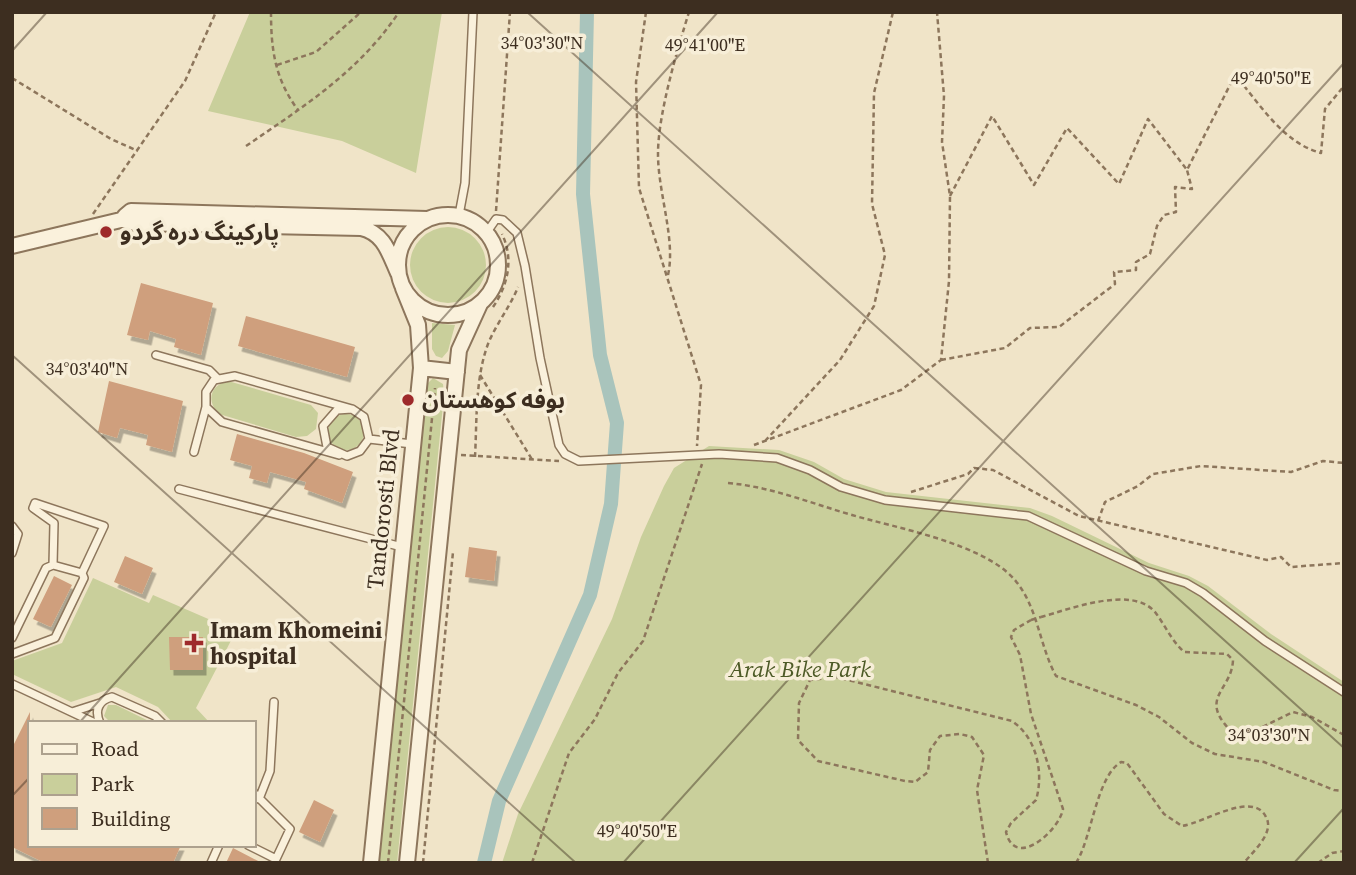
<svg xmlns="http://www.w3.org/2000/svg" width="1356" height="875" font-family="'Source Serif 4','Noto Sans Arabic',serif">
<defs>
<filter id="shadow"><feDropShadow dx="3.5" dy="5.5" stdDeviation="0" flood-color="#0004"/></filter>
</defs>
<rect width="100%" height="100%" fill="#f0e4c8"/>
<path fill="#c9cf9b" d="M 250,12 L 442,12 L 416,173 L 342,141 L 208,111 Z
M410 265a38 38 0 1 1 76 0a38 38 0 1 1-76 0Z
M 432,323 L 455,325 L 448,351 L 442,358 L 436,356 L 432,349 Z
M 433,378 L 443,384 L 444,395 L 397,863 L 379,863 L 427,384 Z
M 228,381 L 311,405 L 318,413 L 316,429 L 307,436 L 296,437 L 219,414 C 206,401 210,385 228,381 Z
M328 432a18 18 0 1 1 36 0a18 18 0 1 1-36 0Z
M 709,446 L 779,450 L 814,462 L 844,479 L 886,492 L 1030,508 L 1052,516 L 1149,563 L 1189,576 L 1208,586 L 1271,634 L 1344,682 L 1344,863 L 502,863 L 518,814 L 612,619 L 641,537 L 664,486 L 674,468 Z
M 93,578 L 149,603 L 153,595 L 236,631 L 196,708 L 210,723 L 173,723 L 158,707 L 116,687 L 71,702 L 12,674 L 12,661 L 62,643 Z
M 108,705 L 116,705 L 153,723 L 111,723 L 104,716 Z"/>
<g fill="none" stroke-linecap="round" stroke-linejoin="round">
<path stroke="#a9c4bc" stroke-width="14" d="M 484,863 L 499,801 L 590,595 L 611,504 L 617,423 L 600,355 L 583,194 L 587,12"/>
</g>
<path fill="#cf9f7d" filter="url(#shadow)" d="M 141,283 L 213,303 L 201,355 L 174,347 L 176,339 L 150,331 L 148,340 L 127,335 Z
M 246,316 L 355,347 L 347,377 L 238,346 Z
M 109,381 L 183,401 L 172,452 L 146,445 L 148,435 L 120,428 L 117,438 L 98,432 Z
M 237,434 L 304,453 L 353,472 L 342,503 L 304,489 L 306,482 L 270,472 L 267,483 L 249,478 L 252,466 L 230,460 Z
M 469,547 L 497,551 L 494,581 L 465,577 Z
M 125,556 L 153,568 L 142,594 L 114,582 Z
M 54,576 L 72,585 L 51,627 L 33,619 Z
M 169,637 L 203,637 L 203,670 L 170,670 Z
M 30,712 L 30,845 L 181,845 L 173,863 L 45,863 L 12,847 L 12,748 Z
M 314,800 L 334,810 L 320,842 L 299,832 Z
M 233,848 L 262,863 L 226,863 Z"/>
<g fill="none" stroke-linecap="round" stroke-linejoin="round">
<defs>
<path id="lane" d="M 459,215 L 465,183 L 473,12
M 487,232 L 496,219 L 503,220 L 517,233 L 525,266 L 540,358 L 559,445 L 565,454 L 579,461 L 719,454 L 777,458 L 810,470 L 841,487 L 885,500 L 1028,516 L 1146,571 L 1186,583 L 1203,593 L 1265,641 L 1344,692
M 156,355 L 209,370 L 217,378
M 369,439 L 412,444
M 194,452 L 206,407
M 339,455 L 222,422 L 206,407 L 206,392 L 214,380 L 235,376 L 352,409 L 364,417 L 369,439 L 360,451 L 347,456 L 327,447 L 323,426 L 337,410 L 352,409
M 179,489 L 402,547
M 12,526 L 18,534 L 12,553
M 53,565 L 54,523 L 33,508 L 35,503 L 104,526 L 82,573
M 12,638 L 46,568 L 53,565 L 82,573 L 84,578 L 55,638 L 12,654
M 12,684 L 95,723
M 72,712 L 100,703
M 100,723 C 94,710 99,700 112,697 L 155,716 L 162,723
M 259,799 L 270,771 L 274,702
M 248,845 L 276,859 L 290,829 L 254,793
M 211,863 L 219,845"/>
<path id="street" d="M398 265a50 50 0 1 1 100 0a50 50 0 1 1-100 0Z
M 12,246 L 125,219
M 398,273 C 389,253 384,233 361,228 L 135,223 L 127,221 L 125,216 L 131,211 L 427,219
M 421,368 L 457,372
M 371,863 L 421,368 L 418,325 L 403,288
M 407,863 L 459,350 L 480,304"/>
</defs>
<use href="#lane" stroke="#8d765c" stroke-width="10"/>
<use href="#street" stroke="#8d765c" stroke-width="18"/>
<path stroke="#8d765c" stroke-width="2.5" stroke-dasharray="5 3.5" stroke-linecap="butt" d="M 271,12 C 271,50 275,79 298,110
M 646,12 L 636,82 L 639,188 L 701,385 L 697,446
M 277,65 L 316,52 L 361,12
M 12,78 L 111,139 L 138,151
M 246,146 C 303,107 360,71 399,12
M 950,196 L 992,116 L 1034,185 L 1067,128 L 1119,184 L 1148,119 L 1187,170 L 1235,75 C 1260,104 1283,143 1321,153 L 1325,109 L 1344,86
M 496,211 L 510,12
M 93,214 L 185,81 L 216,12
M 668,275 C 676,240 658,193 658,154 C 658,114 677,51 689,12
M 493,307 C 508,285 514,259 502,234
M 941,360 L 1005,348 L 1030,328 L 1059,327 L 1115,284 L 1114,272 L 1136,270 L 1136,262 L 1150,254 L 1157,226 L 1164,215 L 1176,212 L 1175,187 L 1192,189 L 1187,170
M 480,375 L 533,461
M 765,441 L 840,360 L 874,306 L 885,255 L 872,204 L 874,93 L 893,12
M 754,445 L 901,390 L 941,360 L 949,281 L 950,196 L 942,142 L 944,96 L 937,12
M 461,455 L 559,461
M 475,457 C 477,420 475,379 488,344 C 496,324 510,307 518,287
M 728,483 C 772,487 810,503 852,515 C 896,528 982,543 1014,579 C 1038,606 1039,645 1056,676 L 1136,705 L 1159,717 L 1192,743 L 1215,754 L 1264,762 L 1334,790 L 1344,791
M 911,492 L 968,474 L 974,468 L 993,470 L 1079,516 L 1267,560 L 1281,557 L 1291,567 L 1344,563
M 1098,521 L 1105,502 L 1138,486 L 1153,474 L 1201,466 L 1291,472 L 1323,461 L 1344,463
M 1041,617 C 1070,609 1132,585 1155,612 C 1165,625 1171,640 1184,652 L 1227,654 L 1233,660 C 1232,690 1199,697 1229,729 L 1254,731 L 1293,712 L 1312,717 L 1344,735
M 388,863 L 435,388
M 423,863 L 453,552
M 532,863 L 569,753 L 595,719 L 618,673 L 643,641 L 702,464
M 988,863 L 977,790 L 984,755 L 972,737 L 960,734 L 940,736 L 930,750 L 928,772 L 915,782 L 905,781 L 818,761 L 798,740 L 799,703 L 810,680 L 836,677 L 1012,721 C 1037,738 1044,773 1036,800 L 1011,823 L 1006,832 C 1015,870 1059,831 1063,809 L 1031,714 L 1020,655 L 1011,637 L 1014,630 L 1031,620
M 1076,863 C 1092,838 1096,777 1121,762 L 1127,763 L 1164,814 L 1182,826 C 1204,823 1253,790 1266,817 C 1275,833 1253,851 1244,863
M 1318,863 L 1332,853 L 1344,851"/>
<use href="#lane" stroke="#faf1dc" stroke-width="7"/>
<use href="#street" stroke="#faf1dc" stroke-width="14"/>
<path stroke="#8d765c" stroke-width="2.5" stroke-dasharray="5 3.5" stroke-linecap="butt" d="M 1031,620 L 1041,617"/>
</g>
<path fill="none" stroke="#3d2e20" stroke-width="2" stroke-opacity="0.45" d="M 527,12 L 1344,748M 12,51 L 47,12M 12,355 L 576,863M 79,723 L 718,12M 12,796 L 30,777M 623,863 L 1344,63M 1294,863 L 1344,808"/>
<g fill="#9e2a2b" stroke="#f7eed8" stroke-width="2.5">
<circle cx="106" cy="232" r="7"/>
<circle cx="408" cy="400" r="7"/>
<path d="M190.5 632.5h7v7h7v7h-7v7h-7v-7h-7v-7h7z"/>
</g>
<g text-anchor="middle" dominant-baseline="central" stroke-width="7" stroke-linejoin="round" paint-order="stroke">
<g font-size="23" font-weight="bold" fill="#3d2e20" stroke="#f7eed8" text-anchor="start">
<text x="120" y="232">پارکینگ دره گردو</text>
<text x="422" y="400">بوفه کوهستان</text>
<text x="210" y="630">Imam Khomeini<tspan x="210" dy="26">hospital</tspan></text>
</g>
<g font-size="23" fill="#3d2e20" stroke="#f7eed8">
<text transform="translate(383 509) rotate(-84)">Tandorosti Blvd</text>
</g>
<g font-size="23" font-style="italic" fill="#4d5a26" stroke="#f7eed8">
<text x="800" y="669">Arak Bike Park</text>
</g>
</g>
<g font-size="18" text-anchor="middle" fill="#3d2e20" stroke="#f7eed8" stroke-width="7" stroke-linejoin="round" paint-order="stroke">
<text x="542" y="49">34°03'30"N</text>
<text x="705" y="51">49°41'00"E</text>
<text x="1271" y="84">49°40'50"E</text>
<text x="87" y="375">34°03'40"N</text>
<text x="1269" y="741">34°03'30"N</text>
<text x="637" y="837">49°40'50"E</text>
</g>
<rect width="1356" height="875" fill="none" stroke="#3d2e20" stroke-width="28"/>
<rect x="28" y="721" width="228" height="126" fill="#f7eed8" stroke="#ada18e" stroke-width="2"/>
<rect x="42" y="744" width="35" height="10" fill="#faf1dc" stroke="#ada18e" stroke-width="2"/>
<text x="91" y="756" font-size="21" fill="#3d2e20">Road</text>
<rect x="42" y="774" width="35" height="21" fill="#c9cf9b" stroke="#ada18e" stroke-width="2"/>
<text x="91" y="791" font-size="21" fill="#3d2e20">Park</text>
<rect x="42" y="808" width="35" height="21" fill="#cf9f7d" stroke="#ada18e" stroke-width="2"/>
<text x="91" y="826" font-size="21" fill="#3d2e20">Building</text>
</svg>
